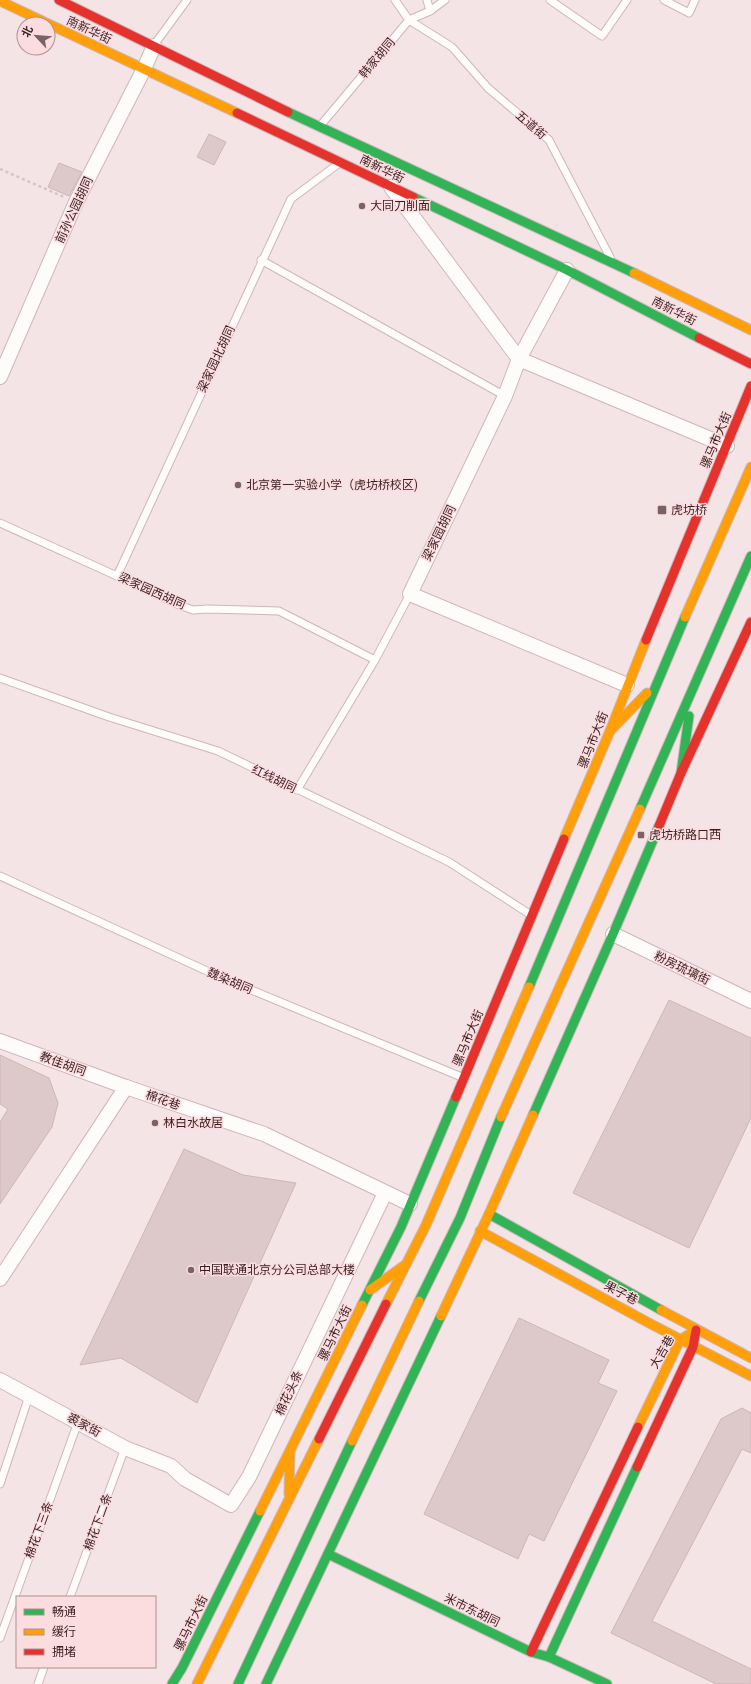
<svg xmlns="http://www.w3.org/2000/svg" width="751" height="1684" font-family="'Roboto Condensed','Noto Sans SC',sans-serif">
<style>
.building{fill:#dec9ca;stroke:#ccb6b8}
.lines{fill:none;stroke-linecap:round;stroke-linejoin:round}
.lane-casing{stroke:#cdb7ba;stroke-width:9}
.street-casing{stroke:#cdb7ba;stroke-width:16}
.fast-casing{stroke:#cdb7ba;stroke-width:11}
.slow-casing{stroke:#cdb7ba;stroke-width:11}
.jam-casing{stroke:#cdb7ba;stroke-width:11}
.path{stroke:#d0c7c8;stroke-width:2.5;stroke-dasharray:3 3;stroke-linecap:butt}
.lane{stroke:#fefbfb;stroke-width:7}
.street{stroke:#fefbfb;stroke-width:14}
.fast{stroke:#30b455;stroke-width:9}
.slow{stroke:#ff9f0a;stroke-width:9}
.jam{stroke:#e5322d;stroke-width:9}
.poi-dot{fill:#7a6365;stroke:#fcdddf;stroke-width:1.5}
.labels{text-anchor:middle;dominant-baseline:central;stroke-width:3;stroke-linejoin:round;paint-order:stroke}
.street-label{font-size:12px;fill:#381d20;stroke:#fcdddf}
.poi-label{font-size:12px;fill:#381d20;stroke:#fcdddf;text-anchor:start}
</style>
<rect width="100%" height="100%" fill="#f5e4e5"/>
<g class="building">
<polygon points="209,134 226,142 214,165 197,157"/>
<polygon points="59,163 82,172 69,196 48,187"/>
<polygon points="669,1000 751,1038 751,1118 689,1248 573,1193"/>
<polygon points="0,1055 49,1078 58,1103 52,1127 0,1204 0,1122 8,1109 0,1104"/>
<polygon points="184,1149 243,1175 296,1183 197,1403 121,1358 80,1365"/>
<polygon points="519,1318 609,1360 598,1383 617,1391 544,1541 529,1534 518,1559 424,1514"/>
<polygon points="742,1408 751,1413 751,1453 742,1449 652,1621 751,1669 751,1684 716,1684 611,1633 721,1419"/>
</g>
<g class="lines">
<g class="lane-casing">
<g id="lane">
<polyline points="395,0 409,20 452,47 488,88 549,140 610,257"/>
<polyline points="427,0 430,11"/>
<polyline points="550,0 602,36 627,0"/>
<polyline points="664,0 689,13 695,0"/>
<polyline points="154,45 187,0"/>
<polyline points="320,126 409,20 430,11 445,0"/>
<polyline points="261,260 505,396"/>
<polyline points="0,523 117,576 179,605 193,610 207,609 279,611 375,660"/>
<polyline points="117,576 291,199 338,164"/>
<polyline points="0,678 109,717 218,751 449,862 531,915"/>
<polyline points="297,790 375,660 410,594"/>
<polyline points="0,876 220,977 464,1078"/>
<polyline points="0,1484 29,1396"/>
<polyline points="70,1597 125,1448"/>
<polyline points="0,1638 78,1422"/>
<polyline points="38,1684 44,1667"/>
</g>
</g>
<g class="street-casing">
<g id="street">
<polyline points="391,187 519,359 727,446"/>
<polyline points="567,270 519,359 505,396 410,594 627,685"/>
<polyline points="0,377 76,202 144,69 154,46"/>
<polyline points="613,934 751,1001"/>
<polyline points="0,1041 126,1087"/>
<polyline points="0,1279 126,1087 264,1134 410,1204"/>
<polyline points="0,1380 125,1448 171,1466 185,1479 231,1505 249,1477 385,1193"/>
</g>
</g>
<g class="fast-casing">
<g id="fast">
<polyline points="288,112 634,273"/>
<polyline points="413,197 567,270 699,338"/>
<polyline points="681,773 689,716"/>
<polyline points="640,809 751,556"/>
<polyline points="529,987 685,617"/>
<polyline points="533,1115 613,934 659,826"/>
<polyline points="489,1214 661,1310"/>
<polyline points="419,1301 460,1218 501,1117"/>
<polyline points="362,1305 401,1227 456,1097"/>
<polyline points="328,1554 531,1652 549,1657 607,1684"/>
<polyline points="549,1657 637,1467"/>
<polyline points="172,1684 182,1668 260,1511"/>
<polyline points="238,1684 352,1441"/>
<polyline points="266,1684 441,1316"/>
</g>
</g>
<g class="slow-casing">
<g id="slow">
<polyline points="0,1 237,113"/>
<polyline points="634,273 751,330"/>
<polyline points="685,617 751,467"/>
<polyline points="610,731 647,693"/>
<polyline points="564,839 610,731 646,640"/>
<polyline points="501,1117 640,809"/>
<polyline points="480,1231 649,1323 751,1376"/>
<polyline points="370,1290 405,1265"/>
<polyline points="386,1304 426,1225 529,987"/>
<polyline points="661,1310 751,1358"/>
<polyline points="441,1316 489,1214 533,1115"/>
<polyline points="638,1427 680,1340 696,1330"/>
<polyline points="352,1441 419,1301"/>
<polyline points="289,1494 290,1451"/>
<polyline points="260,1511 362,1305"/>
<polyline points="197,1684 319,1439"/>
</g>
</g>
<g class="jam-casing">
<g id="jam">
<polyline points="59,0 288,112"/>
<polyline points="237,113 413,197"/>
<polyline points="699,338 751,364"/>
<polyline points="646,640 751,386"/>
<polyline points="659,826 681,773 751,622"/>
<polyline points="456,1097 564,839"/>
<polyline points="319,1439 386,1304"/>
<polyline points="637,1467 693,1347 696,1330"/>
<polyline points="531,1652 638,1427"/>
</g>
</g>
<polyline class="path" points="0,169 64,197"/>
<use href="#lane" class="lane"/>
<use href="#street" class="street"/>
<use href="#fast" class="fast"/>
<use href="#slow" class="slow"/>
<use href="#jam" class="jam"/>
</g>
<g class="poi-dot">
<circle cx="362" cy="206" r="4"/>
<circle cx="238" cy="485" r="4"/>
<rect x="657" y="505" width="10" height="10" rx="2"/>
<rect x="637" y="831" width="8" height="8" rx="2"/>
<circle cx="155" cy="1123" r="4"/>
<circle cx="191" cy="1270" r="4"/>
</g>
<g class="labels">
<g class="street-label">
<text transform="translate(89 30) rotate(25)">南新华街</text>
<text transform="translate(377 58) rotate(-50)">韩家胡同</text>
<text transform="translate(531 125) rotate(41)">五道街</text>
<text transform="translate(382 169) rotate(26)">南新华街</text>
<text transform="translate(74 210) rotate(-65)">前孙公园胡同</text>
<text transform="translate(674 311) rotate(27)">南新华街</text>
<text transform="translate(216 359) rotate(-65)">梁家园北胡同</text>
<text transform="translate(716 440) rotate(-67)">骡马市大街</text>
<text transform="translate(439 533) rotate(-64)">梁家园胡同</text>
<text transform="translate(152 591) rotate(24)">梁家园西胡同</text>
<text transform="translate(593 740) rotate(-68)">骡马市大街</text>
<text transform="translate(274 779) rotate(26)">红线胡同</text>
<text transform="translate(682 968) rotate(26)">粉房琉璃街</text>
<text transform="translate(230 981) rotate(23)">魏染胡同</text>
<text transform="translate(468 1038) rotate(-67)">骡马市大街</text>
<text transform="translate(63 1064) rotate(20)">教佳胡同</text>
<text transform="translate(163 1100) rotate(19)">棉花巷</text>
<text transform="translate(621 1293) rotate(28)">果子巷</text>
<text transform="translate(335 1333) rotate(-64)">骡马市大街</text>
<text transform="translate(662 1352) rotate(-60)">大吉巷</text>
<text transform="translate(289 1393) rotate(-65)">棉花头条</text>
<text transform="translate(84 1425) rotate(28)">裘家街</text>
<text transform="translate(98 1522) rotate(-70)">棉花下二条</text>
<text transform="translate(39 1530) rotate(-70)">棉花下三条</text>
<text transform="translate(472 1610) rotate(26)">米市东胡同</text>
<text transform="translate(191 1623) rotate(-64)">骡马市大街</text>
</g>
<g class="poi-label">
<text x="370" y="206">大同刀削面</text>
<text x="246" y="485">北京第一实验小学（虎坊桥校区)</text>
<text x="671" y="510">虎坊桥</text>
<text x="649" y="835">虎坊桥路口西</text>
<text x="163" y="1123">林白水故居</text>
<text x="199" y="1270">中国联通北京分公司总部大楼</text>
</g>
</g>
<rect x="16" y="1596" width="140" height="72" fill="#fcdddf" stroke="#ae9093"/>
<rect x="24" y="1609" width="20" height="6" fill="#30b455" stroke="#ae9093"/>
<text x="52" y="1616" font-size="12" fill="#381d20">畅通</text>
<rect x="24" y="1629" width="20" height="6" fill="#ff9f0a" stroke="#ae9093"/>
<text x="52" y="1636" font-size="12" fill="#381d20">缓行</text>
<rect x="24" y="1649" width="20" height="6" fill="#e5322d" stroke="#ae9093"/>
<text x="52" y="1656" font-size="12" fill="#381d20">拥堵</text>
<g transform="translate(36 36) rotate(296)"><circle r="19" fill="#fcdddf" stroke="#ae9093"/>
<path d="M0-3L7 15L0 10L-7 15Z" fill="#7a6365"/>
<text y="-6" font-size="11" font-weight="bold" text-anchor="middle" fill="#381d20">北</text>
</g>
</svg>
